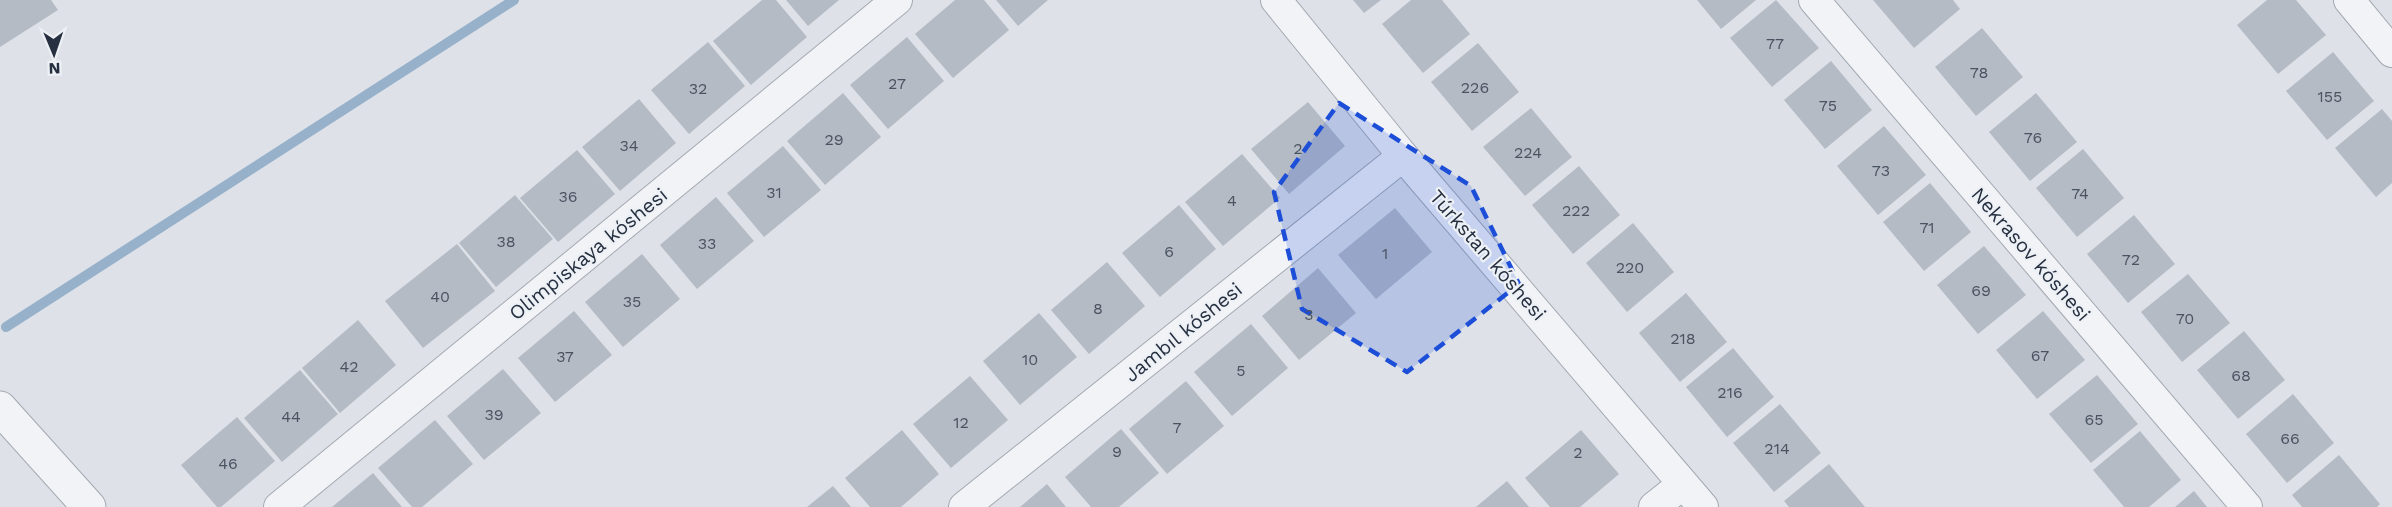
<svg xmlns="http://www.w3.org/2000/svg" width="2392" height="507" font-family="'Work Sans',sans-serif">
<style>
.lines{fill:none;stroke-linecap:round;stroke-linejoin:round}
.stream{stroke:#97b1cb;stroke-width:10}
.building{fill:#b5bbc5}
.minor-casing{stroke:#a3a9b2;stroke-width:32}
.tertiary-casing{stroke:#a3a9b2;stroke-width:35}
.minor{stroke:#f1f3f6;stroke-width:30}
.tertiary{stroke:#f1f3f6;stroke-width:33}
.marked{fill:#1d4ed8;fill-opacity:0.2;stroke:#1d4ed8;stroke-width:4.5;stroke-dasharray:12 8;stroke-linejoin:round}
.labels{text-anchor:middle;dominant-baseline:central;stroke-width:4.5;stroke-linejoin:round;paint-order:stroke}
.number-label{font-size:16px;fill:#4a5361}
.street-label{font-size:20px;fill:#263040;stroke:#edf1f6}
</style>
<rect width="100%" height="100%" fill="#dee2e8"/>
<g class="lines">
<polyline class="stream" points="6,327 514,0"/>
</g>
<g class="building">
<polygon points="0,0 51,0 58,10 0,47"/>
<polygon points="762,0 776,0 807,37 751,85 713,41"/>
<polygon points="786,0 839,0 808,26"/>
<polygon points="955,0 984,0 1009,30 953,78 915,34"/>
<polygon points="996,0 1048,0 1018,26"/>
<polygon points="1353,0 1381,0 1364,13"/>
<polygon points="1411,0 1442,0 1470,34 1423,73 1382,24"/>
<polygon points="1697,0 1756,0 1721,29"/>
<polygon points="1776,0 1819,48 1772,87 1730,38"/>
<polygon points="1873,0 1953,0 1960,9 1914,48"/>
<polygon points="2267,0 2296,0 2326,35 2278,74 2237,25"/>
<polygon points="1982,28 2023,77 1976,116 1935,67"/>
<polygon points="907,37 944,81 888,129 850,85"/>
<polygon points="708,42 745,86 689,134 651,90"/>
<polygon points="1478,43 1519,92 1472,131 1431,82"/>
<polygon points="2333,52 2374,101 2327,140 2286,91"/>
<polygon points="1831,61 1872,110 1825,149 1784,100"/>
<polygon points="843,93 881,137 825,185 787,141"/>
<polygon points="2036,93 2077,142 2030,181 1989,132"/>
<polygon points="639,99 676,143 620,191 582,147"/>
<polygon points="1308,102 1345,146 1289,194 1251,149"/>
<polygon points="1531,108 1572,157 1525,196 1483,147"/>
<polygon points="2382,109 2392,121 2392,183 2376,197 2335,148"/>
<polygon points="1884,126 1926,175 1878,215 1837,166"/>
<polygon points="783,146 821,190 764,237 727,193"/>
<polygon points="2083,149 2124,198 2077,237 2036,188"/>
<polygon points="577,150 615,194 558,242 520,198"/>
<polygon points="1242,154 1280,198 1223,246 1185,202"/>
<polygon points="1579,166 1620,215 1573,254 1532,205"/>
<polygon points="1930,183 1971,232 1924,271 1883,222"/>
<polygon points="515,195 553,239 496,287 459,243"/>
<polygon points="716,197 754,241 697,289 660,245"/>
<polygon points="1179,205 1216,249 1160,297 1122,253"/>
<polygon points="1395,208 1432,252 1376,299 1338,255"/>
<polygon points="2134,215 2175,264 2128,303 2087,254"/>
<polygon points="1633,223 1674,272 1627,312 1586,263"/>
<polygon points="457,244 495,291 423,348 385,301"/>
<polygon points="1984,246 2026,295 1978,334 1937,285"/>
<polygon points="642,254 680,299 623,347 585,302"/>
<polygon points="1107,262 1145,306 1089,354 1051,310"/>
<polygon points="1318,268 1356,313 1299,360 1262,316"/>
<polygon points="2188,274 2230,323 2182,362 2141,312"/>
<polygon points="1686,293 1727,342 1680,382 1639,333"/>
<polygon points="574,311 612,355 555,402 518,358"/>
<polygon points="2043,311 2085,360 2037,399 1996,350"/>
<polygon points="1039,313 1077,357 1020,405 983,361"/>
<polygon points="358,320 396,365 340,413 302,368"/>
<polygon points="1251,324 1288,368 1232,416 1194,372"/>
<polygon points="2244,331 2285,380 2238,419 2197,370"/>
<polygon points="1733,348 1774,397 1727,437 1686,387"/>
<polygon points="503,369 541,413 484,460 447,416"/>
<polygon points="300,370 338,414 282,462 244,418"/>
<polygon points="2097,375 2138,424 2091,463 2049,414"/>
<polygon points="970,376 1008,420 951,468 913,424"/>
<polygon points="1186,381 1224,426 1167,474 1129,429"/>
<polygon points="2293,394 2334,443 2287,483 2246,434"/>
<polygon points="1780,404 1821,453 1774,492 1733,443"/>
<polygon points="237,417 275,461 221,507 217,507 181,465"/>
<polygon points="435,420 473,464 422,507 412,507 378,468"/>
<polygon points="1121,429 1159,473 1119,507 1091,507 1065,477"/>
<polygon points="902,430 939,474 901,507 870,507 845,478"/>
<polygon points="1581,430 1619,474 1580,507 1550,507 1525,478"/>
<polygon points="2140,431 2181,480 2149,507 2124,507 2093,470"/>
<polygon points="2339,455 2380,504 2377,507 2302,507 2292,495"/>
<polygon points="1829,464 1865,507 1789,507 1784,501"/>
<polygon points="373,473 402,507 332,507"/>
<polygon points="1507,481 1529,507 1476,507"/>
<polygon points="1047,484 1066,507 1020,507"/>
<polygon points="833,486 851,507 807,507"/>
<polygon points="2194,491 2207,507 2175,507"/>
</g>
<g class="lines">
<g class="minor-casing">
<g id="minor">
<polyline points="1276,0 1403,156 1703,507"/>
<polyline points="1814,0 2247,507"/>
<polyline points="2349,0 2392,52"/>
<polyline points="279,507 897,0"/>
<polyline points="964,507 1403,156"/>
<polyline points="1654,507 1683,484"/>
</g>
</g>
<g class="tertiary-casing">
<polyline id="tertiary" points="0,408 89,507"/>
</g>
<use href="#minor" class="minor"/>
<use href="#tertiary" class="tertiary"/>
</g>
<path class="marked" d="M1339 103 1471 186 1519 284 1407 372 1302 309 1274 192Z"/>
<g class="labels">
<g class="number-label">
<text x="1775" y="43">77</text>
<text x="1979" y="72">78</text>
<text x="897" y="83">27</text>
<text x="1475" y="87">226</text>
<text x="698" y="88">32</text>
<text x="2330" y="96">155</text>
<text x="1828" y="105">75</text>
<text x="2033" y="137">76</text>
<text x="834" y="139">29</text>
<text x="629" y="145">34</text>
<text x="1298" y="148">2</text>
<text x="1528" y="152">224</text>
<text x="1881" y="170">73</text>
<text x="774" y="192">31</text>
<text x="2080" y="193">74</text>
<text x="568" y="196">36</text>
<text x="1232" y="200">4</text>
<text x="1576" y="210">222</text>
<text x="1927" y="227">71</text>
<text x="506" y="241">38</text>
<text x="707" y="243">33</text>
<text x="1169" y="251">6</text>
<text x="1385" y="253">1</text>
<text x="2131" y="259">72</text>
<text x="1630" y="267">220</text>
<text x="1981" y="290">69</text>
<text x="440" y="296">40</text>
<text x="632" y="301">35</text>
<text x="1098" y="308">8</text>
<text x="1309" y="314">3</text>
<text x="2185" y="318">70</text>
<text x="1683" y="338">218</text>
<text x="2040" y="355">67</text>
<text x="565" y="356">37</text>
<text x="1030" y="359">10</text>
<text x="349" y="366">42</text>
<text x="1241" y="370">5</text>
<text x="2241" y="375">68</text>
<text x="1730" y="392">216</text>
<text x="494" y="414">39</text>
<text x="291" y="416">44</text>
<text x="2094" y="419">65</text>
<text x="961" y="422">12</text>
<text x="1177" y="427">7</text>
<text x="2290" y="438">66</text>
<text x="1777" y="448">214</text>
<text x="1117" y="451">9</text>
<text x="1578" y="452">2</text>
<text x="228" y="463">46</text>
</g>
<g class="street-label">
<text transform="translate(588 254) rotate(-39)">Olimpiskaya kóshesi</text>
<text transform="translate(2031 254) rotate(49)">Nekrasov kóshesi</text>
<text transform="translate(1488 255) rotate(49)">Túrkstan kóshesi</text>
<text transform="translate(1183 332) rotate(-39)">Jambıl kóshesi</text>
</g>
</g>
<g transform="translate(54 54) rotate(178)" stroke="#edf1f6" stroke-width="4.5" paint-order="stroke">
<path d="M0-4.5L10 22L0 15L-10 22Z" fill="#263040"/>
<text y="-9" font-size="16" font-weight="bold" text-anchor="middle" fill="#263040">N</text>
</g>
</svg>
